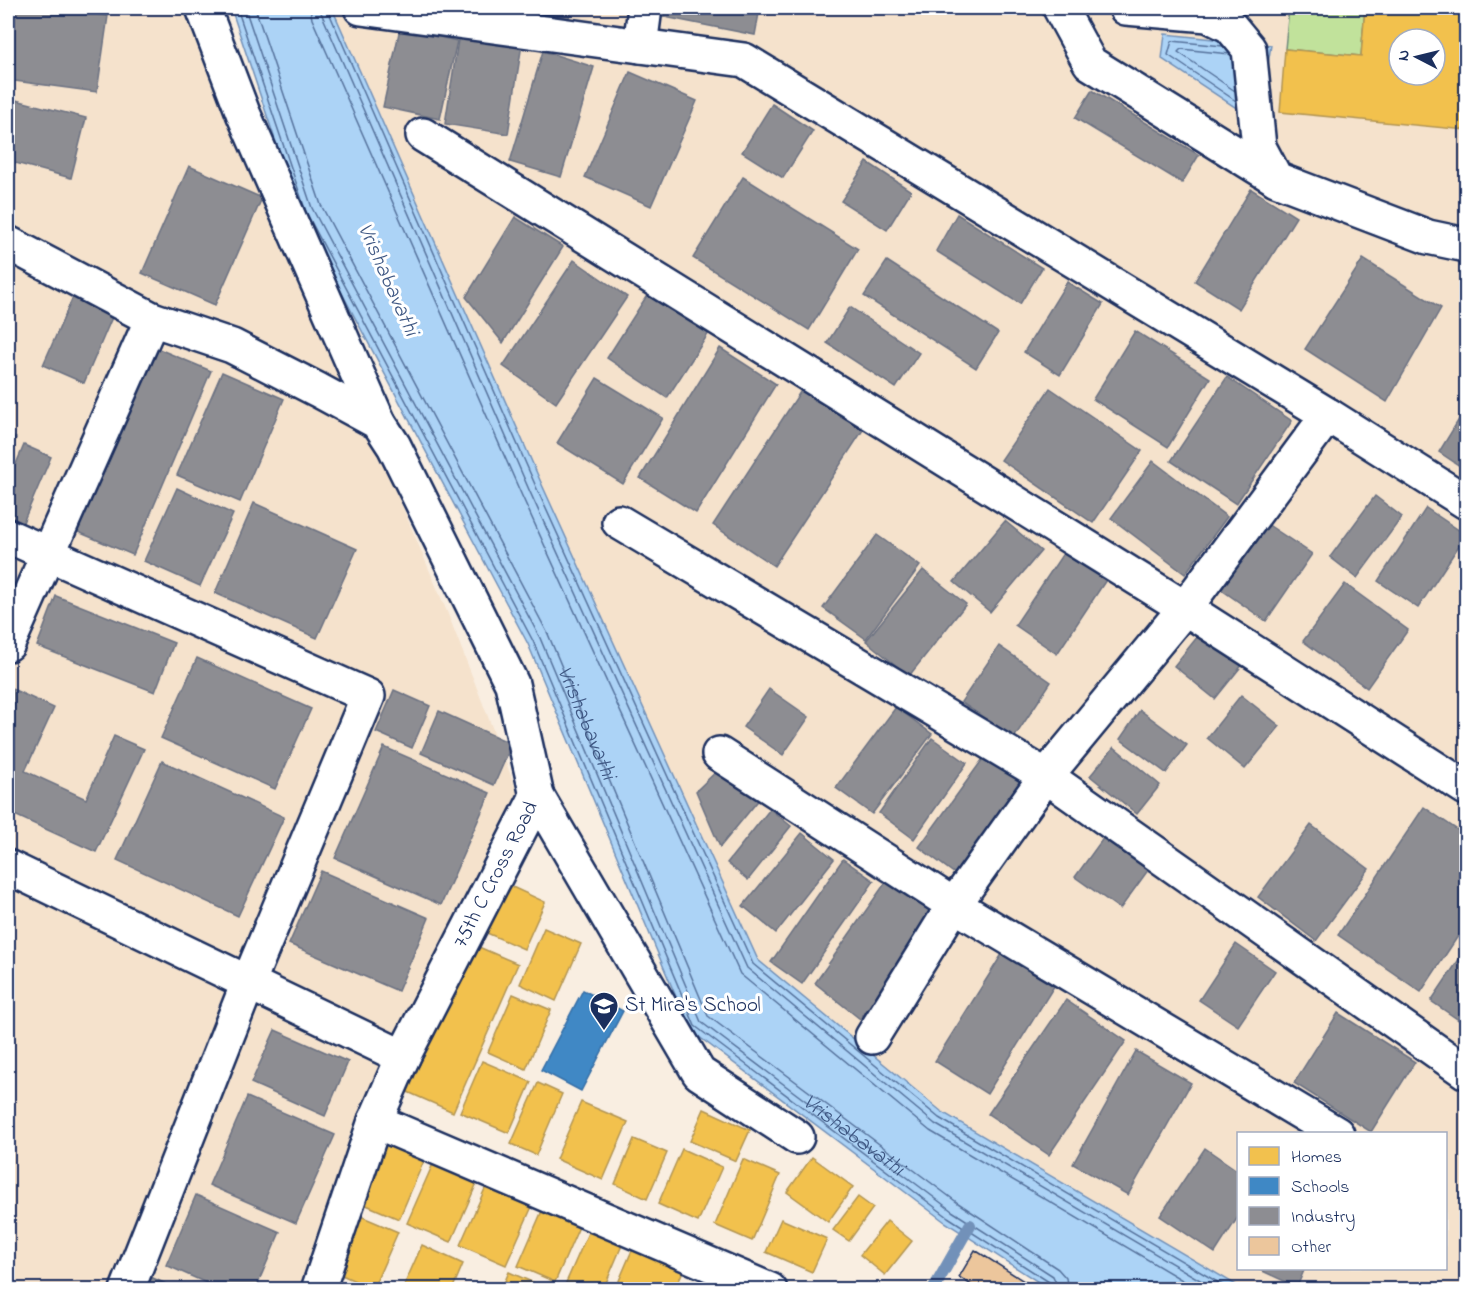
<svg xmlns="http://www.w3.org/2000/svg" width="1474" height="1297" font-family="'Indie Flower',sans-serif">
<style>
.built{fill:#f5e2cc;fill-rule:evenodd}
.green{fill:#c1e29b;stroke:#6e887c;stroke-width:1.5}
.water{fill:#acd3f6;stroke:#7291b9;stroke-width:1.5}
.homes{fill:#f2c14e;stroke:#b29553;stroke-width:1.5;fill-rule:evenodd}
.schools{fill:#3f88c5;stroke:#346da6;stroke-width:1.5}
.industry{fill:#8d8d92;stroke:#6b7182;stroke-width:1.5}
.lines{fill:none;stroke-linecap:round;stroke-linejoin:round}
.shore{stroke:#55719b;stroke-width:1.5}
.stream{stroke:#7291b9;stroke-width:12}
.building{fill:#ecc69c;stroke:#1b2f5e;stroke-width:1.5}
.minor-casing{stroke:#1b2f5e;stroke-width:38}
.minor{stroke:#fff;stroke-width:33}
.labels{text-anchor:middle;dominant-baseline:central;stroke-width:6;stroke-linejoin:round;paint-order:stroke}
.street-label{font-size:21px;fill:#1b2f5e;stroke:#fff}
.poi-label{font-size:21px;fill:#1b2f5e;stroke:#fff;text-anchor:start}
.water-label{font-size:22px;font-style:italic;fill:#3f5884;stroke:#fff}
</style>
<rect width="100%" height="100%" fill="#f9eee1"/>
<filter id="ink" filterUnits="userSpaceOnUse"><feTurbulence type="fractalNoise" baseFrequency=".0167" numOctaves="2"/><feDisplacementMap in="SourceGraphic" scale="12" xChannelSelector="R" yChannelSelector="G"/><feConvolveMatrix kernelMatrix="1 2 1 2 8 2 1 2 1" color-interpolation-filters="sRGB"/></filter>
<g filter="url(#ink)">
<g class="built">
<polygon points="8,8 190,8 448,614 522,804 302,1289 8,1289"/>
<path d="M332 8H1466V1289H1243L942 1112 757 960 543 487ZM1399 39H1435V75H1399ZM1238 1134H1446V1268H1238Z"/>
</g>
<polygon class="green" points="1289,8 1365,8 1361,56 1285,49"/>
<g class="water">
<polygon points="231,8 332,8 543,487 758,960 942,1112 1243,1289 1049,1289 945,1222 690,1030 528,644 300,214"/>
<polygon points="1165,34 1271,45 1259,123 1162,59"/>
</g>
<g class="homes">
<path d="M1365 8H1466V130L1280 112 1285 49 1361 56ZM1399 39H1435V75H1399Z"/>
<polygon points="508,885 545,902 524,949 487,933"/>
<polygon points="544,928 581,944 556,1001 520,984"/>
<polygon points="465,941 518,964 453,1112 401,1089"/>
<polygon points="513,994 551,1010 526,1069 488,1052"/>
<polygon points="482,1061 531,1082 509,1133 460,1112"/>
<polygon points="538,1083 562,1094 536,1155 511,1144"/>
<polygon points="581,1102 628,1122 603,1180 556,1159"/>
<polygon points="704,1109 750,1130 736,1161 690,1141"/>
<polygon points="387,1130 429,1149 399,1219 357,1201"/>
<polygon points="634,1139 667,1153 647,1199 615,1184"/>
<polygon points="682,1149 722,1167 698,1222 658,1204"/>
<polygon points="436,1157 480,1176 451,1242 407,1223"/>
<polygon points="812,1157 853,1187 828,1222 787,1192"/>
<polygon points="743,1159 780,1175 752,1241 715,1225"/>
<polygon points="492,1173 538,1193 506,1265 460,1245"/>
<polygon points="858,1197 873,1208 849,1241 833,1230"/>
<polygon points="545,1204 582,1220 555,1282 518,1266"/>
<polygon points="358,1215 398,1232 373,1289 333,1271"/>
<polygon points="595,1217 628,1231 603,1290 575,1290 565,1285"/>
<polygon points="781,1219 827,1239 812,1272 766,1252"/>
<polygon points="887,1221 912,1241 885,1275 860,1255"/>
<polygon points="639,1234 689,1256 675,1290 615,1290"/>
<polygon points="422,1245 463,1264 452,1290 402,1290"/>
<polygon points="509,1272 550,1290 501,1290"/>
</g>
<polygon class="schools" points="583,990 623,1011 581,1091 541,1070"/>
<g class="industry">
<polygon points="8,8 46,8 108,16 97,92 8,80"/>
<polygon points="509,8 571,8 569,18"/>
<polygon points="661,8 760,8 755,35 659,16"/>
<polygon points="400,28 457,41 440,119 383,107"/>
<polygon points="459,34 522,44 508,134 445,124"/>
<polygon points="543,51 594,67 561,177 510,162"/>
<polygon points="630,72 697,101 651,206 585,177"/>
<polygon points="1092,90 1199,155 1182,183 1075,118"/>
<polygon points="8,98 86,118 71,178 8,161"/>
<polygon points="772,104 813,131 783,178 742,152"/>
<polygon points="867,162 911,191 887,230 841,201"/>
<polygon points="189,166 262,198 215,305 142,273"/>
<polygon points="743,177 858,249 809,330 693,258"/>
<polygon points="1251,189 1296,217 1239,309 1195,281"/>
<polygon points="957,214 1042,268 1020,304 936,251"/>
<polygon points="515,217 563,247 503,343 466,297"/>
<polygon points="1363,259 1441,308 1387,402 1305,349"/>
<polygon points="574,260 627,297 556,403 503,366"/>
<polygon points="887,261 998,333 976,368 864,296"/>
<polygon points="1067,282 1103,304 1060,375 1024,352"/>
<polygon points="653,286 714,325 667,398 607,358"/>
<polygon points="76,290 116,308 84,383 43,365"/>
<polygon points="850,307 919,353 896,388 827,343"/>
<polygon points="1135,331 1210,378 1168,447 1093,399"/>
<polygon points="154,347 211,371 133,555 76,531"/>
<polygon points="720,348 776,384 696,513 640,478"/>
<polygon points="222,372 284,399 240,502 177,475"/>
<polygon points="1227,377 1292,421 1236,504 1171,461"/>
<polygon points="597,378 663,418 623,484 557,443"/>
<polygon points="1050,388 1142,451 1093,523 1001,460"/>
<polygon points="802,389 863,430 774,566 713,525"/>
<polygon points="1466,408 1466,470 1439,452"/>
<polygon points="8,434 16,438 8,456"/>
<polygon points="24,445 51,457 21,527 8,521 8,483"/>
<polygon points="1153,461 1227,517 1185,574 1111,518"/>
<polygon points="177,488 233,514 200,586 144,561"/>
<polygon points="1375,496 1402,517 1357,578 1330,557"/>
<polygon points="254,503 357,549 317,638 215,593"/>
<polygon points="1426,508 1466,535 1418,608 1378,581"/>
<polygon points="1005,521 1041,551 990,612 954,582"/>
<polygon points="1264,522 1312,554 1266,621 1219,588"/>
<polygon points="877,535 920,566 866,639 823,608"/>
<polygon points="1066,549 1108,577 1057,654 1015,625"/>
<polygon points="923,570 966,604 909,676 866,641"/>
<polygon points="1345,584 1408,630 1367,688 1303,641"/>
<polygon points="56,596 174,643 155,692 37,646"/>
<polygon points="1202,631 1243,664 1215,699 1174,666"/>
<polygon points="999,646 1051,682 1014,738 961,702"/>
<polygon points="197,658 311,709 275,789 161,738"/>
<polygon points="8,687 54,708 25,771 86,799 114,736 144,749 96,852 8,812"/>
<polygon points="769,689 809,717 783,755 743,727"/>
<polygon points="394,690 430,706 412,748 376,732"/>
<polygon points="1241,695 1280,726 1245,769 1207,738"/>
<polygon points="896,707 932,734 872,814 836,788"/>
<polygon points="1140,710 1187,745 1166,773 1120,739"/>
<polygon points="439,711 512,744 494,785 421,753"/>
<polygon points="932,738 967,763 914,839 879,813"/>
<polygon points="384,747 490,793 441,905 335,858"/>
<polygon points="1114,747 1160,785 1137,814 1090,776"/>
<polygon points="985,756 1029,789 963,880 919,847"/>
<polygon points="162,761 284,817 238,916 117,860"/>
<polygon points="723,765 761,797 720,847 696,791"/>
<polygon points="1424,807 1466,836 1466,924 1421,992 1338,935"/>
<polygon points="770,809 791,826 748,880 727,863"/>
<polygon points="1311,825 1369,869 1316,941 1258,897"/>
<polygon points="802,833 834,859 776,933 743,906"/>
<polygon points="1104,837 1149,869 1120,909 1075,877"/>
<polygon points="843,859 874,881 802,984 771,962"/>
<polygon points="321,871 429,918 398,991 289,944"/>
<polygon points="888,879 937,914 860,1019 815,983"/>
<polygon points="1236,944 1275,971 1238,1026 1199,1000"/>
<polygon points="1466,949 1466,1025 1431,1001"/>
<polygon points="1004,951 1056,983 987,1094 935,1061"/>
<polygon points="1066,1000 1126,1041 1049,1155 988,1114"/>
<polygon points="1338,1013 1415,1062 1371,1132 1294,1083"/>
<polygon points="275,1030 348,1062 325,1116 251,1083"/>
<polygon points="1136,1051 1191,1083 1128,1195 1073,1164"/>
<polygon points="247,1097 335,1135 296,1223 209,1185"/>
<polygon points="1205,1148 1238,1171 1238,1217 1215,1253 1160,1216"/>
<polygon points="196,1195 280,1232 255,1290 222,1290 166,1265"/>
<polygon points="1256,1268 1305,1268 1297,1287"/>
<polygon points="142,1273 179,1290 135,1290"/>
</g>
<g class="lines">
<g class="shore">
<polyline points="237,8 305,209"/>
<path id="s1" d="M245 8 312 208 540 638 701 1022 952 1211 1053 1276 1059 1290"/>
<path id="s2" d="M255 8 321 205 548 634 708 1016 958 1203 1058 1269 1066 1278 1068 1290"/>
<polyline points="310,8 312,19 522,496 740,974 930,1131 1199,1290"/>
<polyline points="319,8 530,492 747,968 935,1124 1217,1290"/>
<polyline points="327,8 537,489 753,964 939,1118 1231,1290"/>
<polyline points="1223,46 1172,41 1168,55 1236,101"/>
<polyline points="1230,54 1181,49 1178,52 1235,91"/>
<polyline points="307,214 533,641 695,1026 948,1217 1049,1282 1051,1290"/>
</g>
<polyline class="stream" points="933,1290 970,1225"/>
</g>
<polygon class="building" points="975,1250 1038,1290 979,1290 959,1277"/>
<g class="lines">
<g class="minor-casing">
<g id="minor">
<polyline points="203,8 243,113 379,423"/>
<polyline points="361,8 744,60 1328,415"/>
<polyline points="1060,8 1090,63 1275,178"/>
<polyline points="1126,8 1208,15 1230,26 1249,49 1259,147 1276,179 1428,237 1466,245"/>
<polyline points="640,46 645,8"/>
<polyline points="423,135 1185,608 1466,788"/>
<polyline points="8,243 152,319"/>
<polyline points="619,522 1046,776 1466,1072"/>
<polyline points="8,536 368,696 248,983 127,1290"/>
<polyline points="8,644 152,319 232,346 318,390 379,423 394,446 512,684 537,796"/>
<polyline points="719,754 954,905 1337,1134"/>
<polyline points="8,867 403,1057"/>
<polyline points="872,1037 954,905 1046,776 1185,608 1328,415 1466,502"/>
<polyline points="375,1121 770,1290"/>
<path id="s3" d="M318 1290 375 1121 403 1057 537 796 699 1073 797 1137"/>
</g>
</g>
<use href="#minor" class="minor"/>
</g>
</g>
<defs>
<g id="school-pin" transform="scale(1.5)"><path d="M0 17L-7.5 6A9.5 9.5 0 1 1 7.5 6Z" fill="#1b2f5e" stroke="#fff"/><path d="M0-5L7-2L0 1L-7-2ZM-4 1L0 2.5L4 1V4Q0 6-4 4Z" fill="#fff"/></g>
</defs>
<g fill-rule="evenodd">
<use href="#school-pin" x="604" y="1006"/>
</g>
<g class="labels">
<g class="street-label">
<text stroke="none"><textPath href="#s3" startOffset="453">75th C Cross Road</textPath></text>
</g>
<g class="poi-label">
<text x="625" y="1006">St Mira's School</text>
</g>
<g class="water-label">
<text transform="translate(387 280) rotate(66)">Vrishabavathi</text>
<text stroke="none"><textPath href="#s2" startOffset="790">Vrishabavathi</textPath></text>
<text stroke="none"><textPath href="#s1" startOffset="1304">Vrishabavathi</textPath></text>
</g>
</g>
<rect width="1474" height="1297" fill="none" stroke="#fff" stroke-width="30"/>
<rect x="15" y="15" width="1444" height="1267" fill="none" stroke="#1b2f5e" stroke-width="2" filter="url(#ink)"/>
<rect x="1237" y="1132" width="210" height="138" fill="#ffffff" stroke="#a4acbf" stroke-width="1.5"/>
<rect x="1249" y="1147" width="30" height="18" fill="#f2c14e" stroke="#a4acbf" stroke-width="1.5"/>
<text x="1291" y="1162" font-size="18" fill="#1b2f5e">Homes</text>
<rect x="1249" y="1177" width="30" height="18" fill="#3f88c5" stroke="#a4acbf" stroke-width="1.5"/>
<text x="1291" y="1192" font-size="18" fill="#1b2f5e">Schools</text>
<rect x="1249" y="1207" width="30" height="18" fill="#8d8d92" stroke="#a4acbf" stroke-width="1.5"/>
<text x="1291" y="1222" font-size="18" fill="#1b2f5e">Industry</text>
<rect x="1249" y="1237" width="30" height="18" fill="#ecc69c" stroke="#a4acbf" stroke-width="1.5"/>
<text x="1291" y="1252" font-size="18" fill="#1b2f5e">Other</text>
<g transform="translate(1417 57) rotate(277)"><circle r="28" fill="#ffffff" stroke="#a4acbf" stroke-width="1.5"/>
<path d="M0-4.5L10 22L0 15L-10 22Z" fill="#1b2f5e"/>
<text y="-9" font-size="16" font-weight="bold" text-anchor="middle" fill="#1b2f5e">N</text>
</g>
</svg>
